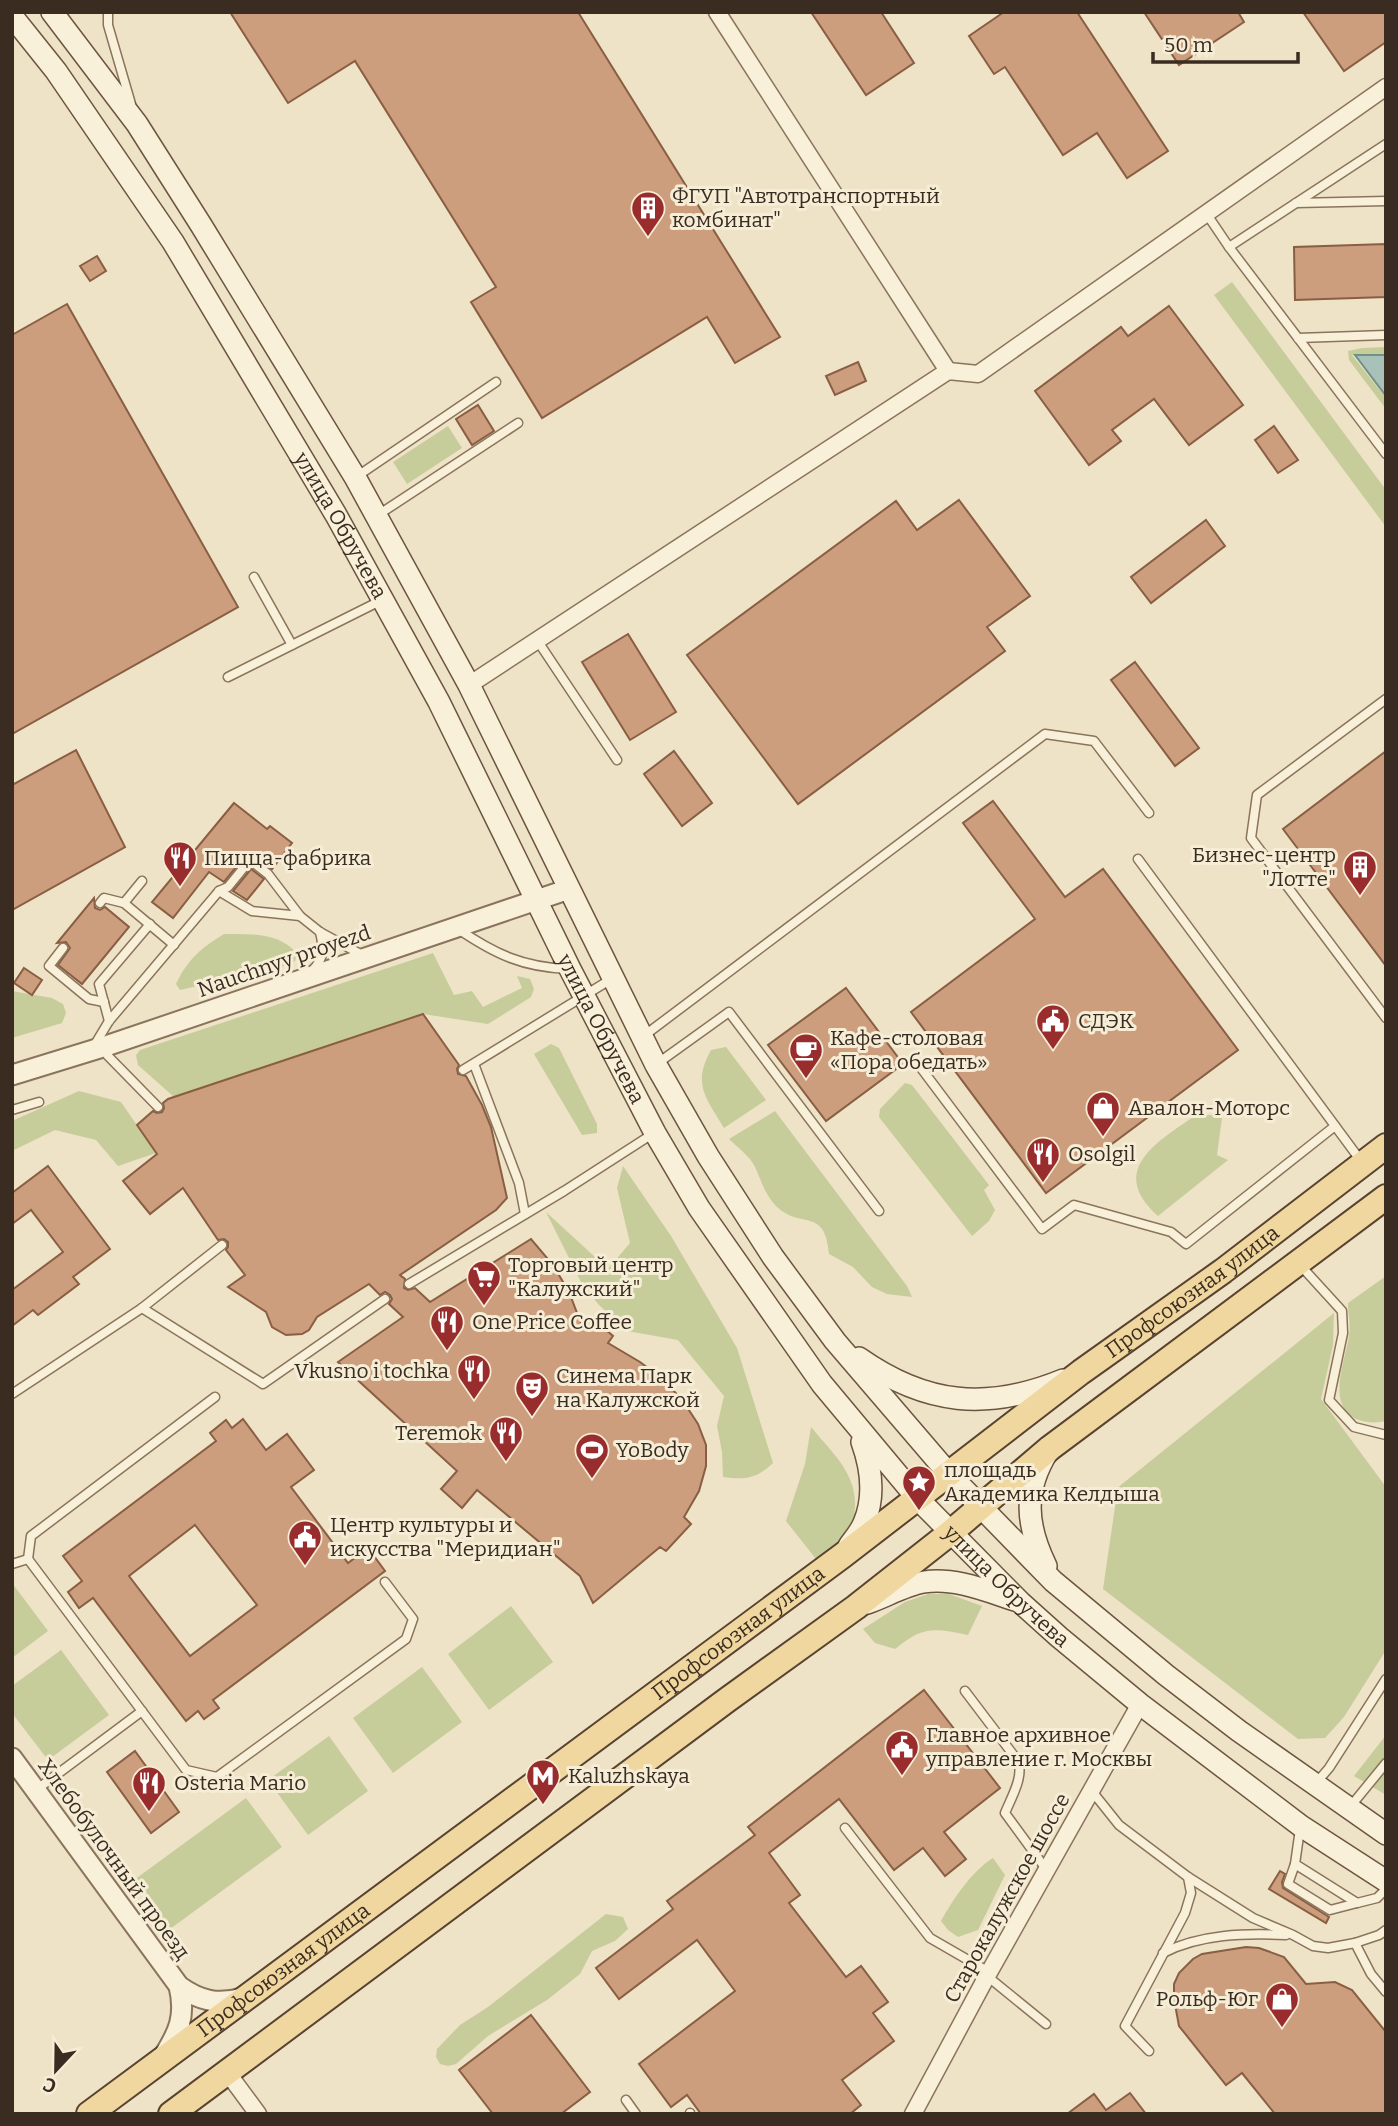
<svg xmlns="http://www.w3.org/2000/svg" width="1398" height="2126" font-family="Bitter,serif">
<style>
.green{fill:#c7cd9a}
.water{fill:#a8c2ba;stroke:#6e9188;stroke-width:2}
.building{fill:#cc9e7d;stroke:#895e42;stroke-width:2;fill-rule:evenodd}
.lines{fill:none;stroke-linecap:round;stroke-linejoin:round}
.service-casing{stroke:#8a745c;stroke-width:11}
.minor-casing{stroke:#8a745c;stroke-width:19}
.tertiary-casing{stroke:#8a745c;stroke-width:23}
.secondary-casing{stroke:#6c553f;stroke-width:24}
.primary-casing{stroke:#584330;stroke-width:28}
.service{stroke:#f9f0da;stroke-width:8}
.minor{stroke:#f9f0da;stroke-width:16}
.tertiary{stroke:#f9f0da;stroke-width:19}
.secondary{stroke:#f9f0da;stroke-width:21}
.primary{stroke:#f0d79f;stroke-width:24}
.labels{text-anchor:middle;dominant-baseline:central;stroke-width:6;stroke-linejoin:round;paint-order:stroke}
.poi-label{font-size:21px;fill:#3a2c20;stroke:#f6edd6;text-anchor:start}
.street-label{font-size:21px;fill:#3a2c20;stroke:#f6edd6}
</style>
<rect width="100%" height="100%" fill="#eee2c7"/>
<g class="green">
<polygon points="1232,282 1386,490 1386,527 1214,295"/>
<polygon points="1386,347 1386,354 1352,355 1386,398 1386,409 1349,360 1348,351 1362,348"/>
<polygon points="448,426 462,448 407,484 393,462"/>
<path d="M224 934C249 934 280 932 297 954L295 961 289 965 180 990 176 984C187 960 202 947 224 934Z"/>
<polygon points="433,953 454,995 472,991 483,1007 522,988 517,976 530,979 534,989 531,997 488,1024 423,1014 174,1097 138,1065 136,1055 140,1050"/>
<polygon points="12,991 52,998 63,1004 66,1013 62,1023 12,1038"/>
<polygon points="551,1044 559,1048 597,1124 597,1133 582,1135 534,1054"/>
<path d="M726 1047 766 1100 724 1128C706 1098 692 1084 711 1050Z"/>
<polygon points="905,1083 912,1085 989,1185 984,1190 995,1210 989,1221 972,1236 879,1117 880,1109"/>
<polygon points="79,1091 121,1102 156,1153 118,1166 96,1140 55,1130 12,1151 12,1121"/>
<path d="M775 1111 907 1286 912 1297 887 1294 872 1287 853 1267 829 1254C825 1205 800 1231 775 1205 765 1194 761 1180 755 1167 750 1156 737 1147 729 1139Z"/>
<path d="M1196 1115H1211L1222 1118 1217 1155 1228 1160 1158 1216C1107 1170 1157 1142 1196 1115Z"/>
<path d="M623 1166 671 1236 737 1348 773 1463C756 1479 745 1480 723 1477L722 1452 717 1426 724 1396 678 1340 627 1331 598 1304 581 1282 546 1212 608 1269 630 1243 617 1188Z"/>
<path d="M1386 1276V1421C1377 1423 1368 1423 1359 1420 1325 1407 1345 1362 1349 1336 1351 1326 1348 1314 1348 1303Z"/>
<polygon points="1334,1313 1333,1345 1321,1399 1386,1487 1386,1650 1344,1717 1325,1738 1298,1739 1103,1589 1115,1507 1111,1493"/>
<path d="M811 1427C834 1455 861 1477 854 1516 852 1525 849 1534 842 1540 834 1547 824 1553 816 1559L786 1521 805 1464Z"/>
<polygon points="12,1583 48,1631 12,1658"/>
<path d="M928 1594H949L982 1606 968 1635C933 1628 923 1626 895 1649L875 1643 863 1629 905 1602Z"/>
<polygon points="511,1606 553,1662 489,1710 448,1654"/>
<polygon points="61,1650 109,1715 48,1760 12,1713 12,1686"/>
<polygon points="422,1667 462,1722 393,1773 353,1718"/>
<polygon points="1386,1735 1386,1795 1354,1776"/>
<polygon points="329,1736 368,1791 308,1835 268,1780"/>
<polygon points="246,1798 282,1847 170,1929 134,1880"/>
<path d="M993 1858 1005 1875 978 1930 958 1937 948 1930 941 1921C953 1899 972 1871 993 1858Z"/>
<polygon points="606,1914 623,1917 628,1929 615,1941 592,1951 580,1974 547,2000 488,2036 456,2064 448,2066 440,2064 436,2057 437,2049 460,2025 488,2007"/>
</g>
<polygon class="water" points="1355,355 1386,355 1386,396"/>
<g class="building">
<polygon points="230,12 578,12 780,337 735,363 707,317 542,418 471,302 496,287 355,61 288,103"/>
<polygon points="811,12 881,12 914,63 866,95"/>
<polygon points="1004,12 1077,12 1168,151 1127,178 1097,133 1063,155 1005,67 994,74 969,36"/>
<polygon points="1144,12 1238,12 1244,22 1179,65"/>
<polygon points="1303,12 1386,12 1386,42 1344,71"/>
<polygon points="1386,244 1386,297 1295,300 1294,247"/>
<polygon points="97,256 106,271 90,281 80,266"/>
<polygon points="67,304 238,607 12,734 12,335"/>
<polygon points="1169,306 1243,405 1189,445 1154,399 1112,430 1121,441 1089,465 1035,391 1121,327 1128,336"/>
<polygon points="858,362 866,381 835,395 826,376"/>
<polygon points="478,405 494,431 472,445 456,419"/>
<polygon points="1274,426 1298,460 1278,473 1255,440"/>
<polygon points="959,500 1030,596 987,627 1005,651 798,804 687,655 896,501 917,530"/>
<polygon points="1206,520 1225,546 1151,603 1131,577"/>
<polygon points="628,634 676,712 630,740 582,662"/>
<polygon points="1135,662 1199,748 1175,766 1111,680"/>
<polygon points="76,750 125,847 12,910 12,785"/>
<polygon points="674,751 712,803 682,826 644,774"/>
<polygon points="1386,751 1386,966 1283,829"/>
<polygon points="993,801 1065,897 1103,869 1238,1050 1046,1193 911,1012 1035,919 963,823"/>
<polygon points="234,803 267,829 270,826 292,843 272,869 250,853 245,856 224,882 209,872 173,918 152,902"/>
<polygon points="251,869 264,879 247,900 233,891"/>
<polygon points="94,898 95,908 100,910 105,907 129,927 82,984 58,965 70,948 66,942 57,943"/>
<polygon points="24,968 42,980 32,995 14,983"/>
<polygon points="846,988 903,1064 826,1121 768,1045"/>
<polygon points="423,1014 459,1065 457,1069 458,1074 466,1076 482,1105 491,1127 507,1198 496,1210 400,1275 405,1279 404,1288 408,1290 415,1288 430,1302 531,1239 553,1265 569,1292 582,1326 591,1317 613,1336 608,1343 640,1362 663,1379 683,1401 698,1424 706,1445 706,1466 699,1491 684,1517 691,1524 666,1551 660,1547 593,1603 580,1576 477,1490 462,1508 441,1489 457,1471 338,1362 403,1317 389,1304 392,1299 390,1295 385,1292 380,1295 369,1284 317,1317 309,1330 302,1334 286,1335 272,1327 266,1312 228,1287 245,1275 226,1250 228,1247 228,1242 224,1239 218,1240 183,1188 150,1214 123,1181 157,1154 137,1125 153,1111 157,1113 162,1112 164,1108 163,1103 168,1099"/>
<polygon points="48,1166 110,1249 73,1277 79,1284 38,1315 33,1310 12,1326 12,1290 63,1252 31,1210 12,1224 12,1193"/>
<path d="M243 1419 266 1450 287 1434 314 1470 291 1487 348 1563 368 1548 385 1571 213 1700 219 1708 204 1719 198 1711 186 1721 93 1598 79 1608 68 1592 82 1581 63 1556 216 1441 210 1433 226 1420 232 1428ZM195 1525 257 1605 190 1656 129 1576Z"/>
<polygon points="924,1690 1000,1788 944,1832 966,1859 945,1876 923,1848 894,1870 839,1799 769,1853 800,1895 789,1903 846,1977 861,1966 888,2002 873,2013 894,2041 842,2080 861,2105 850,2114 701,2114 687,2095 671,2107 639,2064 735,1991 697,1940 619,1999 596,1968 673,1909 667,1901 755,1835 748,1827"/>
<polygon points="135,1751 179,1812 151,1833 107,1772"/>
<polygon points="1280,1871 1285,1874 1282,1882 1283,1888 1329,1917 1326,1923 1269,1889"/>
<polygon points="1246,1947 1259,1948 1284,1957 1306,1984 1335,1982 1352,1990 1386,2032 1386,2114 1275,2114 1242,2073 1226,2085 1179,2026 1174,1999 1174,1984 1179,1973 1193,1959 1202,1954"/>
<polygon points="531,2015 590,2092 561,2114 493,2114 459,2070"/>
<polygon points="1130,2093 1146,2114 1067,2114 1094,2094 1106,2110"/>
</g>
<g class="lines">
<g class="service-casing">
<g id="service">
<polyline points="108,12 108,25 131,104"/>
<polyline points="1386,144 1229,247 1386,454"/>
<polyline points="1296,203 1386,201"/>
<polyline points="1206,213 1229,247"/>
<polyline points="1298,338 1386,335"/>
<polyline points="356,477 496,382"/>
<polyline points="378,515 518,423"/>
<polyline points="254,577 292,645"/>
<polyline points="537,640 617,760"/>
<polyline points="228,677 382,600"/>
<polyline points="1386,699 1257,795 1251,838 1386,1018"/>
<polyline points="1138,859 1361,1161"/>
<polyline points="142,881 124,903 174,945"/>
<polyline points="219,891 228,887 250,860 268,874 300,916"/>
<polyline points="100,903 104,898 124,903"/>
<path d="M458 929C495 954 522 967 568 969"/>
<polyline points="63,948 49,966 89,999 104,1002"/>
<path d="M312 971C325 957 324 949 320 932"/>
<polyline points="109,1021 99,984 150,924"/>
<polyline points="645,1035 1045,734 1094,741 1149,813"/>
<polyline points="94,1046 109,1021 219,891 252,911 300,916 320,932 364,956"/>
<polyline points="103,1047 108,1056 158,1107"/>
<polyline points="915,1060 1042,1229 1074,1205 1171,1232 1186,1244 1335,1126"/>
<polyline points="658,1063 729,1012 879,1211"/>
<polyline points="474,1064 519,1183 525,1214"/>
<polyline points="463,1070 613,978"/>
<polyline points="12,1110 39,1102"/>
<polyline points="1301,1266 1342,1311 1343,1333 1329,1400 1354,1427 1386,1435"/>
<polyline points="409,1284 564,1191 654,1133"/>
<polyline points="142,1308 263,1384 385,1299"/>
<polyline points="12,1394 142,1308 222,1245"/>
<polyline points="28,1559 31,1536 215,1397"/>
<polyline points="12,1564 28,1559 186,1770 217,1777 406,1639 413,1619 385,1582"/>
<path d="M965 1691 1018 1761C1024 1777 1011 1798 1005 1813L1046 1869"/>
<polyline points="1316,1783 1329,1768 1386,1679"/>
<polyline points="36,1790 142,1711"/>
<polyline points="1091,1790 1119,1825 1188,1877 1253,1918 1293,1935 1313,1946 1328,1948 1355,1943 1379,1935 1386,1930"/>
<polyline points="1350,1807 1386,1763"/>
<polyline points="845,1828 930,1938 989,1972"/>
<polyline points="1300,1829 1295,1864 1357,1903 1377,1898 1386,1889"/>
<polyline points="1295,1864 1288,1884 1330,1910 1357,1903"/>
<polyline points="1355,1943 1371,1974 1386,1992"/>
<path d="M1163 1953C1200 1934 1245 1933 1286 1935"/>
<polyline points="987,1976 1046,2024"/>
<polyline points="1149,2051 1125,2026 1185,1913 1191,1893 1188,1877"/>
<polyline points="626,2100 636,2114"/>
<polyline points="690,2113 690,2114"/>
</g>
</g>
<g class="minor-casing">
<g id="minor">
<polyline points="717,12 948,371"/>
<polyline points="469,685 948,371 978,374 1386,87"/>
<polyline points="227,2072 258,2114"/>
<polyline points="913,2114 987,1976 1140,1704"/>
</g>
</g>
<g class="tertiary-casing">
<g id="tertiary">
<polyline points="12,1075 103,1047 569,889"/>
<path d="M12 1758 179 1986C200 2001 218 2005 242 1998"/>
<path d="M163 2057C179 2032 186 2016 179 1986"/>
</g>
</g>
<g class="secondary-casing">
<g id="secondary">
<polyline points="52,12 137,124 201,225 355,477 469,685 656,1065 708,1156 773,1257 835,1341 949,1474 1053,1581 1166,1675 1239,1731 1386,1834"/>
<path id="s1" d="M12 16 56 71 173 242 336 515 439 702 570 969 655 1133 699 1208 822 1384 918 1499 1020 1602 1059 1637 1140 1704 1301 1826 1386 1881"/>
<path d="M859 1358C926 1405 987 1411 1063 1380"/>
<path d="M849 1546C854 1539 861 1531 864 1523 875 1497 871 1467 862 1442"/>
<path d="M1046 1566C1026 1525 1023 1491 1048 1451"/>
<path d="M867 1603C885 1597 905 1585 924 1582 954 1577 987 1591 1015 1600"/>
</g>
</g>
<g class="primary-casing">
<g id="primary">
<path id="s2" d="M89 2114 842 1556 1081 1372 1223 1271 1386 1146"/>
<polyline points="171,2114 727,1700 856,1607 950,1533 1050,1448 1386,1197"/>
</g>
</g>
<use href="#service" class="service"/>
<use href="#minor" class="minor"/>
<use href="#tertiary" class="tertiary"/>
<use href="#secondary" class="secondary"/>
<use href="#primary" class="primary"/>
</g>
<defs>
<g id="building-pin" transform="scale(1.75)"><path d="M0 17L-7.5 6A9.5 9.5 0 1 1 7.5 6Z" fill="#992c2d" stroke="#f6edd6"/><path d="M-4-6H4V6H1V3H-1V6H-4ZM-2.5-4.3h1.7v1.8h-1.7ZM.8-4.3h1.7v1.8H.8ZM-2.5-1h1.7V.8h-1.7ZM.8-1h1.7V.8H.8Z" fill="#fff"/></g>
<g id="restaurant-pin" transform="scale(1.75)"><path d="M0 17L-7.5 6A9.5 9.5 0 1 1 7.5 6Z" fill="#992c2d" stroke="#f6edd6"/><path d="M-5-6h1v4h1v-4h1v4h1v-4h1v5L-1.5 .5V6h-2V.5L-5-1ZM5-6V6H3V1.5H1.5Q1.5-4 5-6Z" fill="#fff"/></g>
<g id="civic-pin" transform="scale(1.75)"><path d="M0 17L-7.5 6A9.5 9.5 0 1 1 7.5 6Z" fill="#992c2d" stroke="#f6edd6"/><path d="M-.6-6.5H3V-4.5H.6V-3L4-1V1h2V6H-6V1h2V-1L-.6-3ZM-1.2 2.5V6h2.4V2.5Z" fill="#fff"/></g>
<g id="cafe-pin" transform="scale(1.75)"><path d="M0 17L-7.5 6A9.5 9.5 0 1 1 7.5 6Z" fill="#992c2d" stroke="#f6edd6"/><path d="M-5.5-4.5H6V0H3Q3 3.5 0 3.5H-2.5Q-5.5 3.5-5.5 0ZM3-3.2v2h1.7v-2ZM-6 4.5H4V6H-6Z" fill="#fff"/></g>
<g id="shop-pin" transform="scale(1.75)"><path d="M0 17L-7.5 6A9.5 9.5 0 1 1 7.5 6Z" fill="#992c2d" stroke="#f6edd6"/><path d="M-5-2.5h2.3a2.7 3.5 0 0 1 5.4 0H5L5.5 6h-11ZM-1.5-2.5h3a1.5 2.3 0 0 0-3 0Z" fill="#fff"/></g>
<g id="supermarket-pin" transform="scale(1.75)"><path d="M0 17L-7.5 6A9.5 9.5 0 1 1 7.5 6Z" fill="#992c2d" stroke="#f6edd6"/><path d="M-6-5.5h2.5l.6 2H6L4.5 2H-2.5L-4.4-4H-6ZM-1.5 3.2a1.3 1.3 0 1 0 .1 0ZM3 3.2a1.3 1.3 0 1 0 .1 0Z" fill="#fff"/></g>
<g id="theatre-pin" transform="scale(1.75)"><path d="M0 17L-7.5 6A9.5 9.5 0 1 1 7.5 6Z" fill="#992c2d" stroke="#f6edd6"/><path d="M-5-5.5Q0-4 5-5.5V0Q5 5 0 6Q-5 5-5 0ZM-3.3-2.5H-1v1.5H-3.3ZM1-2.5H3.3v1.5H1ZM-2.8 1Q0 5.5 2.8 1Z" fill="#fff"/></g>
<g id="stadium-pin" transform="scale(1.75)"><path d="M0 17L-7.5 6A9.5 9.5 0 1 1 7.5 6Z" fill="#992c2d" stroke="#f6edd6"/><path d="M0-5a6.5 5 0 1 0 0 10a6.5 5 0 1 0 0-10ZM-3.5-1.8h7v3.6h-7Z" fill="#fff"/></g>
<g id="sight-pin" transform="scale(1.75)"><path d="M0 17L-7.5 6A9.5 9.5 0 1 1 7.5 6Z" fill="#992c2d" stroke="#f6edd6"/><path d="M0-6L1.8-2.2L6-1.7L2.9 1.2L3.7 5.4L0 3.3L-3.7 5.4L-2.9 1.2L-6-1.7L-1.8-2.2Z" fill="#fff"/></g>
<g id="metro-pin" transform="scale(1.75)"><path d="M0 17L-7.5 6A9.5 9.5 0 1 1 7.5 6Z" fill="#992c2d" stroke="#f6edd6"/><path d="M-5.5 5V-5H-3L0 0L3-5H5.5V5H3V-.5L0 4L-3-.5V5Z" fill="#fff"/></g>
</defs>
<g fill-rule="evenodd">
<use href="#building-pin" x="648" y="208"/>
<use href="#restaurant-pin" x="180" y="858"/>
<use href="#building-pin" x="1360" y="867"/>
<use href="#civic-pin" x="1053" y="1021"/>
<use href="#cafe-pin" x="806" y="1050"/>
<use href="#shop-pin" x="1103" y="1108"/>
<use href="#restaurant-pin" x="1043" y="1154"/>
<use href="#supermarket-pin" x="484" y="1277"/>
<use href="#restaurant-pin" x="447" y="1322"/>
<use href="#restaurant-pin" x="474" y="1371"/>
<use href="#theatre-pin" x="532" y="1388"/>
<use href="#restaurant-pin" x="506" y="1433"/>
<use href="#stadium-pin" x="592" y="1450"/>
<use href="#sight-pin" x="919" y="1482"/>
<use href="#civic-pin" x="305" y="1537"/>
<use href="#civic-pin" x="902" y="1747"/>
<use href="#metro-pin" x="543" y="1776"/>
<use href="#restaurant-pin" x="149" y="1783"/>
<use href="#shop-pin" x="1282" y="1999"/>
</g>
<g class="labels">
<g class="poi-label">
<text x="672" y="196">ФГУП "Автотранспортный<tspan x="672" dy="24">комбинат"</tspan></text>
<text x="1336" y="855" text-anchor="end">Бизнес-центр<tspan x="1336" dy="24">"Лотте"</tspan></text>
<text x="204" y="858">Пицца-фабрика</text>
<text x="1078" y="1021">СДЭК</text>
<text x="830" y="1038">Кафе-столовая<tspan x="830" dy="24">«Пора обедать»</tspan></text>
<text x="1128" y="1108">Авалон-Моторс</text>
<text x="1068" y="1154">Osolgil</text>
<text x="508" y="1265">Торговый центр<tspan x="508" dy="24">"Калужский"</tspan></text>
<text x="472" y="1322">One Price Coffee</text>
<text x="449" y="1371" text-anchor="end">Vkusno i tochka</text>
<text x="556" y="1376">Синема Парк<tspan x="556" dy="24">на Калужской</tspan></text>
<text x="482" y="1433" text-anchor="end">Teremok</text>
<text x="616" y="1450">YoBody</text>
<text x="944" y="1470">площадь<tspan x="944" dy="24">Академика Келдыша</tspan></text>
<text x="330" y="1525">Центр культуры и<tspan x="330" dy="24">искусства "Меридиан"</tspan></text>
<text x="926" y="1735">Главное архивное<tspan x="926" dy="24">управление г. Москвы</tspan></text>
<text x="568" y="1776">Kaluzhskaya</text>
<text x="174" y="1783">Osteria Mario</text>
<text x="1258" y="1999" text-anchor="end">Рольф-Юг</text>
</g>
<g class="street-label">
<text stroke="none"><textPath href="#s1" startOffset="607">улица Обручева</textPath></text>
<text transform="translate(284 961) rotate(-19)">Nauchnyy proyezd</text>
<text stroke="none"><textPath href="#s1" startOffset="1174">улица Обручева</textPath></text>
<text stroke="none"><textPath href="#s2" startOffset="1376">Профсоюзная улица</textPath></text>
<text stroke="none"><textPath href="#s1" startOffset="1867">улица Обручева</textPath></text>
<text stroke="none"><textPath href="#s2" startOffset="808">Профсоюзная улица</textPath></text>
<text transform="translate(114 1859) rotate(54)">Хлебобулочный проезд</text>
<text transform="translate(1007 1898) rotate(-61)">Старокалужское шоссе</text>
<text stroke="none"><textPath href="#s2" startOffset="242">Профсоюзная улица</textPath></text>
</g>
</g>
<rect width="1398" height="2126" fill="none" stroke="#3a2c20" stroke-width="28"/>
<g transform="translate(56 2070) rotate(202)" stroke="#f6edd6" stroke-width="5" paint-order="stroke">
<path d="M0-5L12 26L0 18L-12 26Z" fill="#3a2c20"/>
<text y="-10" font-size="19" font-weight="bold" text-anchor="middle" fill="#3a2c20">С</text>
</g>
<path d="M1153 52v10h145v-10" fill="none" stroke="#3a2c20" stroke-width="3.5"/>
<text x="1164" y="52" font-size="21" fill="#3a2c20" stroke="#f6edd6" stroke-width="5" paint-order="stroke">50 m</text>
</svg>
